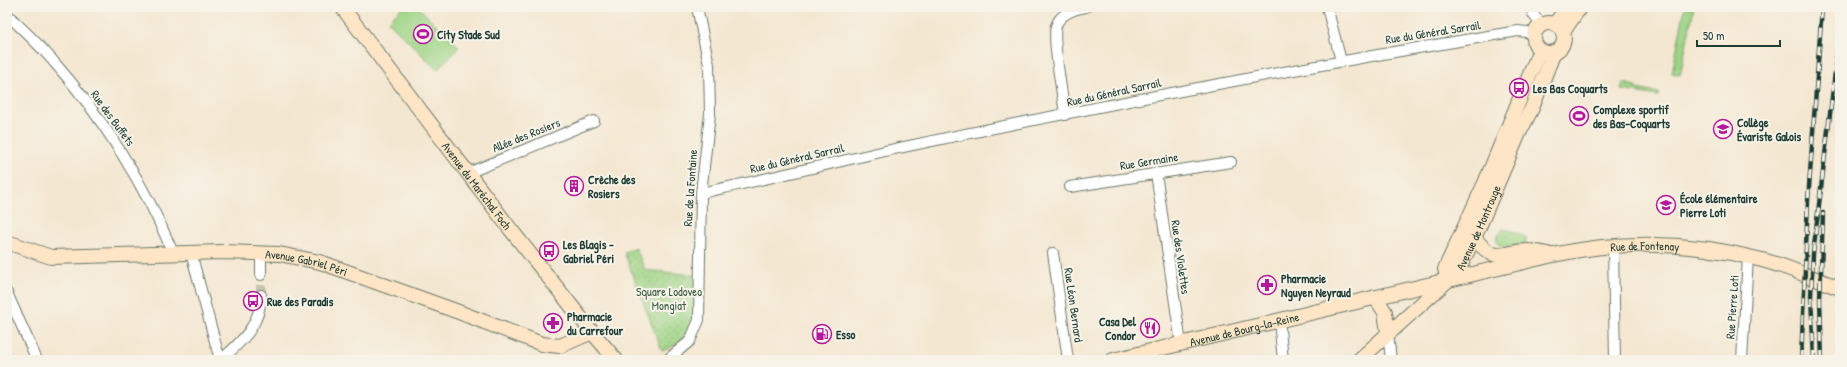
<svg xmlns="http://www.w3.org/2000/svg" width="1847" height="367" font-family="'Patrick Hand',sans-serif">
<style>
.grass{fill:url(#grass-tufts);stroke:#5e885c}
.park{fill:url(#park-dots);stroke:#5e885c}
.garden{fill:#9ed485;stroke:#5e885c}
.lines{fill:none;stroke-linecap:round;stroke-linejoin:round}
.street-tunnel{stroke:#c9c5b2;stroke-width:10;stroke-dasharray:10 5;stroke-linecap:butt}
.street-casing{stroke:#6a786b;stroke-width:12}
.secondary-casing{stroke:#6a786b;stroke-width:16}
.street{stroke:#fff;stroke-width:10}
.secondary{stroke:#fde5c5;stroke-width:14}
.rail-casing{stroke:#1f3d34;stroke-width:4.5}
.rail{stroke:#f7f3e8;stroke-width:3;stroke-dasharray:9;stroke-linecap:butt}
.labels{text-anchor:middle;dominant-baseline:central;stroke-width:4;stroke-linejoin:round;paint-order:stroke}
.street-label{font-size:12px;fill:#1f3d34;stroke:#f7f3e8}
.poi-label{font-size:12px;font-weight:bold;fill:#1f3d34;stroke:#f7f3e8;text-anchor:start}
.park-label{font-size:12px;fill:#385b44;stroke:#f7f3e8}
</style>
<defs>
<pattern id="grass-tufts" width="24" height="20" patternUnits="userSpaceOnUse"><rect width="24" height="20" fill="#9ed485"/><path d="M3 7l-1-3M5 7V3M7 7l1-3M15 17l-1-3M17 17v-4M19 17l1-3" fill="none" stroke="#80ad6e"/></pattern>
<pattern id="park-dots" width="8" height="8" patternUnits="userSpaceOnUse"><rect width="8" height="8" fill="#9ed485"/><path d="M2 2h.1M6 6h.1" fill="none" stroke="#80ad6e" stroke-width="1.8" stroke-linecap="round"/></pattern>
</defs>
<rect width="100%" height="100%" fill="#f7f3e8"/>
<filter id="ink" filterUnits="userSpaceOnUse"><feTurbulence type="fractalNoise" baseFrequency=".025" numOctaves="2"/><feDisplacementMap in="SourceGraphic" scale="8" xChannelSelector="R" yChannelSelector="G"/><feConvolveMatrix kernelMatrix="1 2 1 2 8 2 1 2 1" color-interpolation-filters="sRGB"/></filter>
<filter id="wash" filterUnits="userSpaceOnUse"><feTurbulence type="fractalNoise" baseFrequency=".012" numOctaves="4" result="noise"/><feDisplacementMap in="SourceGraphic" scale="16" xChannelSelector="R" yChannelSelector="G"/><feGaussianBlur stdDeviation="0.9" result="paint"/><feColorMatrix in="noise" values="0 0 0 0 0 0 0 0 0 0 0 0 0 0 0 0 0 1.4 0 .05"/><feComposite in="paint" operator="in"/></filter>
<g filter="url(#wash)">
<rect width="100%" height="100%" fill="#f4e7d1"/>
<path class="grass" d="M1503 229C1511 230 1519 233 1526 238V242L1522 245 1502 248 1497 243V237Z"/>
<path class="park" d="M636 248 645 270 694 275C694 305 698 339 662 351L624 252Z"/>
<g class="garden">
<polygon points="402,7 418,7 459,47 437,70 388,21"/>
<polygon points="1685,7 1694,7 1680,75 1672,73"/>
<polygon points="1623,83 1636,86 1636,89 1659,93 1658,96 1621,90"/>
</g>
</g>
<g filter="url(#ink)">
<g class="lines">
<polyline class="street-tunnel" points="261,295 261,275"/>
<g class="street-casing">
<g id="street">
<polyline points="1327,7 1341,61"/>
<polyline points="1532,7 1533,14 1541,25"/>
<path d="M7 14C23 30 40 45 54 62 102 116 146 187 173 253"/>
<path d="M1065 115C1063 97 1052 40 1056 26 1060 13 1074 9 1086 7"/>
<polyline points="468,173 594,121"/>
<polyline points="1156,173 1181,344"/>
<polyline points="1070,187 1231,162"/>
<path d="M701 193C763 180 824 165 885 151 1095 106 1306 66 1518 31L1535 33"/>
<polyline points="1613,246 1615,360"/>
<polyline points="191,253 220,360"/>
<polyline points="1053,253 1068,360"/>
<polyline points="261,275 261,253"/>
<polyline points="7,293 37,360"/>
<polyline points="1279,320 1283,360"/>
<polyline points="1388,333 1391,360"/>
<path d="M221 360C241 342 261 325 261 295"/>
<polyline points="667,360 690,341 699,320 701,193 710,114 709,65 697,7"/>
<polyline points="1742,360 1748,257"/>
</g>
</g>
<g class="secondary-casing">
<g id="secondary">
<path id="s1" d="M342 7 511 230 592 332 616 360"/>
<circle cx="1549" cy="38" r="15"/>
<polyline points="1555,24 1567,7"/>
<polyline points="1563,32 1580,7"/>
<path d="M1474 238C1498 265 1498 252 1528 251 1534 251 1541 253 1547 254"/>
<path id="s2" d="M7 242 51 257 222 252 279 254 320 262 456 311 542 344 560 346 592 332"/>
<polyline points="1448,280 1445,269 1485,183 1540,50"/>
<polyline points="1375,297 1385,312 1388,333"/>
<path id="s3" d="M1113 360 1553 255C1622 240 1694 242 1762 260 1789 267 1814 279 1840 288"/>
<path id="s4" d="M1359 360 1458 271 1478 229 1519 133 1532 108 1554 52"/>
</g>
</g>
<use href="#street" class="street"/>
<use href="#secondary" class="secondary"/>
<g class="rail-casing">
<g id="rail">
<polyline points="1801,360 1808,201 1822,7"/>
<polyline points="1814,360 1811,296 1813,254 1840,31"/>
<polyline points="1822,360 1820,300 1823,213"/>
</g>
</g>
<use href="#rail" class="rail"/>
</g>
</g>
<defs>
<g id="stadium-ring" transform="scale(1)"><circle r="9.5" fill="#f7f3e8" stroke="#b5179e" stroke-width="1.5"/><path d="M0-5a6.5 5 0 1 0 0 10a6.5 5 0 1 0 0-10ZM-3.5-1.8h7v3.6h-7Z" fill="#b5179e"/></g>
<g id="bus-ring" transform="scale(1)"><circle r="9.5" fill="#f7f3e8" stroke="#b5179e" stroke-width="1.5"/><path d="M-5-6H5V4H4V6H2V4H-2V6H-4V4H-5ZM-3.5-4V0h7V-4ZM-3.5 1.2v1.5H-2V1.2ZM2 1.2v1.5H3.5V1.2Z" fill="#b5179e"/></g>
<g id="school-ring" transform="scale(1)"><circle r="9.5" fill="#f7f3e8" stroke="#b5179e" stroke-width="1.5"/><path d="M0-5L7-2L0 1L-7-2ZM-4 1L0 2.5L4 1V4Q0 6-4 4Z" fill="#b5179e"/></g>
<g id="building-ring" transform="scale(1)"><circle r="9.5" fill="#f7f3e8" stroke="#b5179e" stroke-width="1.5"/><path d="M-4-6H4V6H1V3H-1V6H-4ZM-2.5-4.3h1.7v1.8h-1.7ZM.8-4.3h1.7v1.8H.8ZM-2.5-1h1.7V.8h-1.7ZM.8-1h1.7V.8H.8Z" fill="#b5179e"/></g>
<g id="pharmacy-ring" transform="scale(1)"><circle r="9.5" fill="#f7f3e8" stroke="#b5179e" stroke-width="1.5"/><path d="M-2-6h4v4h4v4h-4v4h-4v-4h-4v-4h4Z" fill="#b5179e"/></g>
<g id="restaurant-ring" transform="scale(1)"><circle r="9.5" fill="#f7f3e8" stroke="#b5179e" stroke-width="1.5"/><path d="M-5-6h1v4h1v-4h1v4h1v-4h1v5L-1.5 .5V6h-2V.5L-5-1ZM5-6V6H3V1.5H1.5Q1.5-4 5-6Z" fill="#b5179e"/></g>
<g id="fuel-ring" transform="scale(1)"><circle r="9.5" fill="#f7f3e8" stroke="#b5179e" stroke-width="1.5"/><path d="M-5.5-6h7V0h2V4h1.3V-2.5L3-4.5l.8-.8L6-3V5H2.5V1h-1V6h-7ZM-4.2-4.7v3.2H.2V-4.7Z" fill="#b5179e"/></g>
</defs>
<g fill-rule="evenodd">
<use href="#stadium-ring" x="423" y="34"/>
<use href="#bus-ring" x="1519" y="88"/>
<use href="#stadium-ring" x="1579" y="116"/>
<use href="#school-ring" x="1723" y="129"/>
<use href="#building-ring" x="574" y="186"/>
<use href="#school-ring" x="1666" y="205"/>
<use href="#bus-ring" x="549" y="251"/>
<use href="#pharmacy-ring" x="1267" y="285"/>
<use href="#bus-ring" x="253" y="301"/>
<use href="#pharmacy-ring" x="553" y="323"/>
<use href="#restaurant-ring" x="1150" y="328"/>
<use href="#fuel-ring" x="822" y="334"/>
</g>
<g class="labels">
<g class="street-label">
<text transform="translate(1433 32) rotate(-9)">Rue du Général Sarrail</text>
<text transform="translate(1114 92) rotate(-12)">Rue du Général Sarrail</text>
<text transform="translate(113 118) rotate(54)">Rue des Buffets</text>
<text transform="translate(526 135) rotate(-22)">Allée des Rosiers</text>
<text transform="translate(797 158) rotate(-13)">Rue du Général Sarrail</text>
<text transform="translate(1149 161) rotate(-9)">Rue Germaine</text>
<text stroke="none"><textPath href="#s1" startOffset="224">Avenue du Maréchal Foch</textPath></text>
<text transform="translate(690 188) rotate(-86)">Rue de la Fontaine</text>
<text stroke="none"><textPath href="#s4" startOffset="181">Avenue de Montrouge</textPath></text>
<text stroke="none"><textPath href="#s3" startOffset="545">Rue de Fontenay</textPath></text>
<text transform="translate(1181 257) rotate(82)">Rue des Violettes</text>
<text stroke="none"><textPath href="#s2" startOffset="303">Avenue Gabriel Péri</textPath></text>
<text transform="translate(1074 305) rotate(82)">Rue Léon Bernard</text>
<text transform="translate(1732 307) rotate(-86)">Rue Pierre Loti</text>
<text stroke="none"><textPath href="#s3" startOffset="135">Avenue de Bourg-la-Reine</textPath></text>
</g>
<g class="poi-label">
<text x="437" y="34">City Stade Sud</text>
<text x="1533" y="88">Les Bas Coquarts</text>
<text x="1593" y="109">Complexe sportif<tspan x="1593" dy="14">des Bas-Coquarts</tspan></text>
<text x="1737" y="122">Collège<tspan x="1737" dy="14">Évariste Galois</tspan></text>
<text x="588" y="179">Crèche des<tspan x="588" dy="14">Rosiers</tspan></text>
<text x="1680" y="198">École élémentaire<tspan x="1680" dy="14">Pierre Loti</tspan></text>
<text x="563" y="244">Les Blagis -<tspan x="563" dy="14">Gabriel Péri</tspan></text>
<text x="1281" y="278">Pharmacie<tspan x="1281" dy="14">Nguyen Neyraud</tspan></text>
<text x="267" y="301">Rue des Paradis</text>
<text x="567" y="316">Pharmacie<tspan x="567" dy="14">du Carrefour</tspan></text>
<text x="1136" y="321" text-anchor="end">Casa Del<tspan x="1136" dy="14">Condor</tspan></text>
<text x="836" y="334">Esso</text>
</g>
<g class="park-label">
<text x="669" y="291">Square Lodoveo<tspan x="669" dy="14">Mongiat</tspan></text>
</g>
</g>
<rect width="1847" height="367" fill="none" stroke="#f7f3e8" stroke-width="24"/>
<path d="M1697 40v6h83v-6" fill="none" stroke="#1f3d34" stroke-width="2"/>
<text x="1703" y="40" font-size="12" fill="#1f3d34" stroke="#f7f3e8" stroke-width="3" paint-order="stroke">50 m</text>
</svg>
